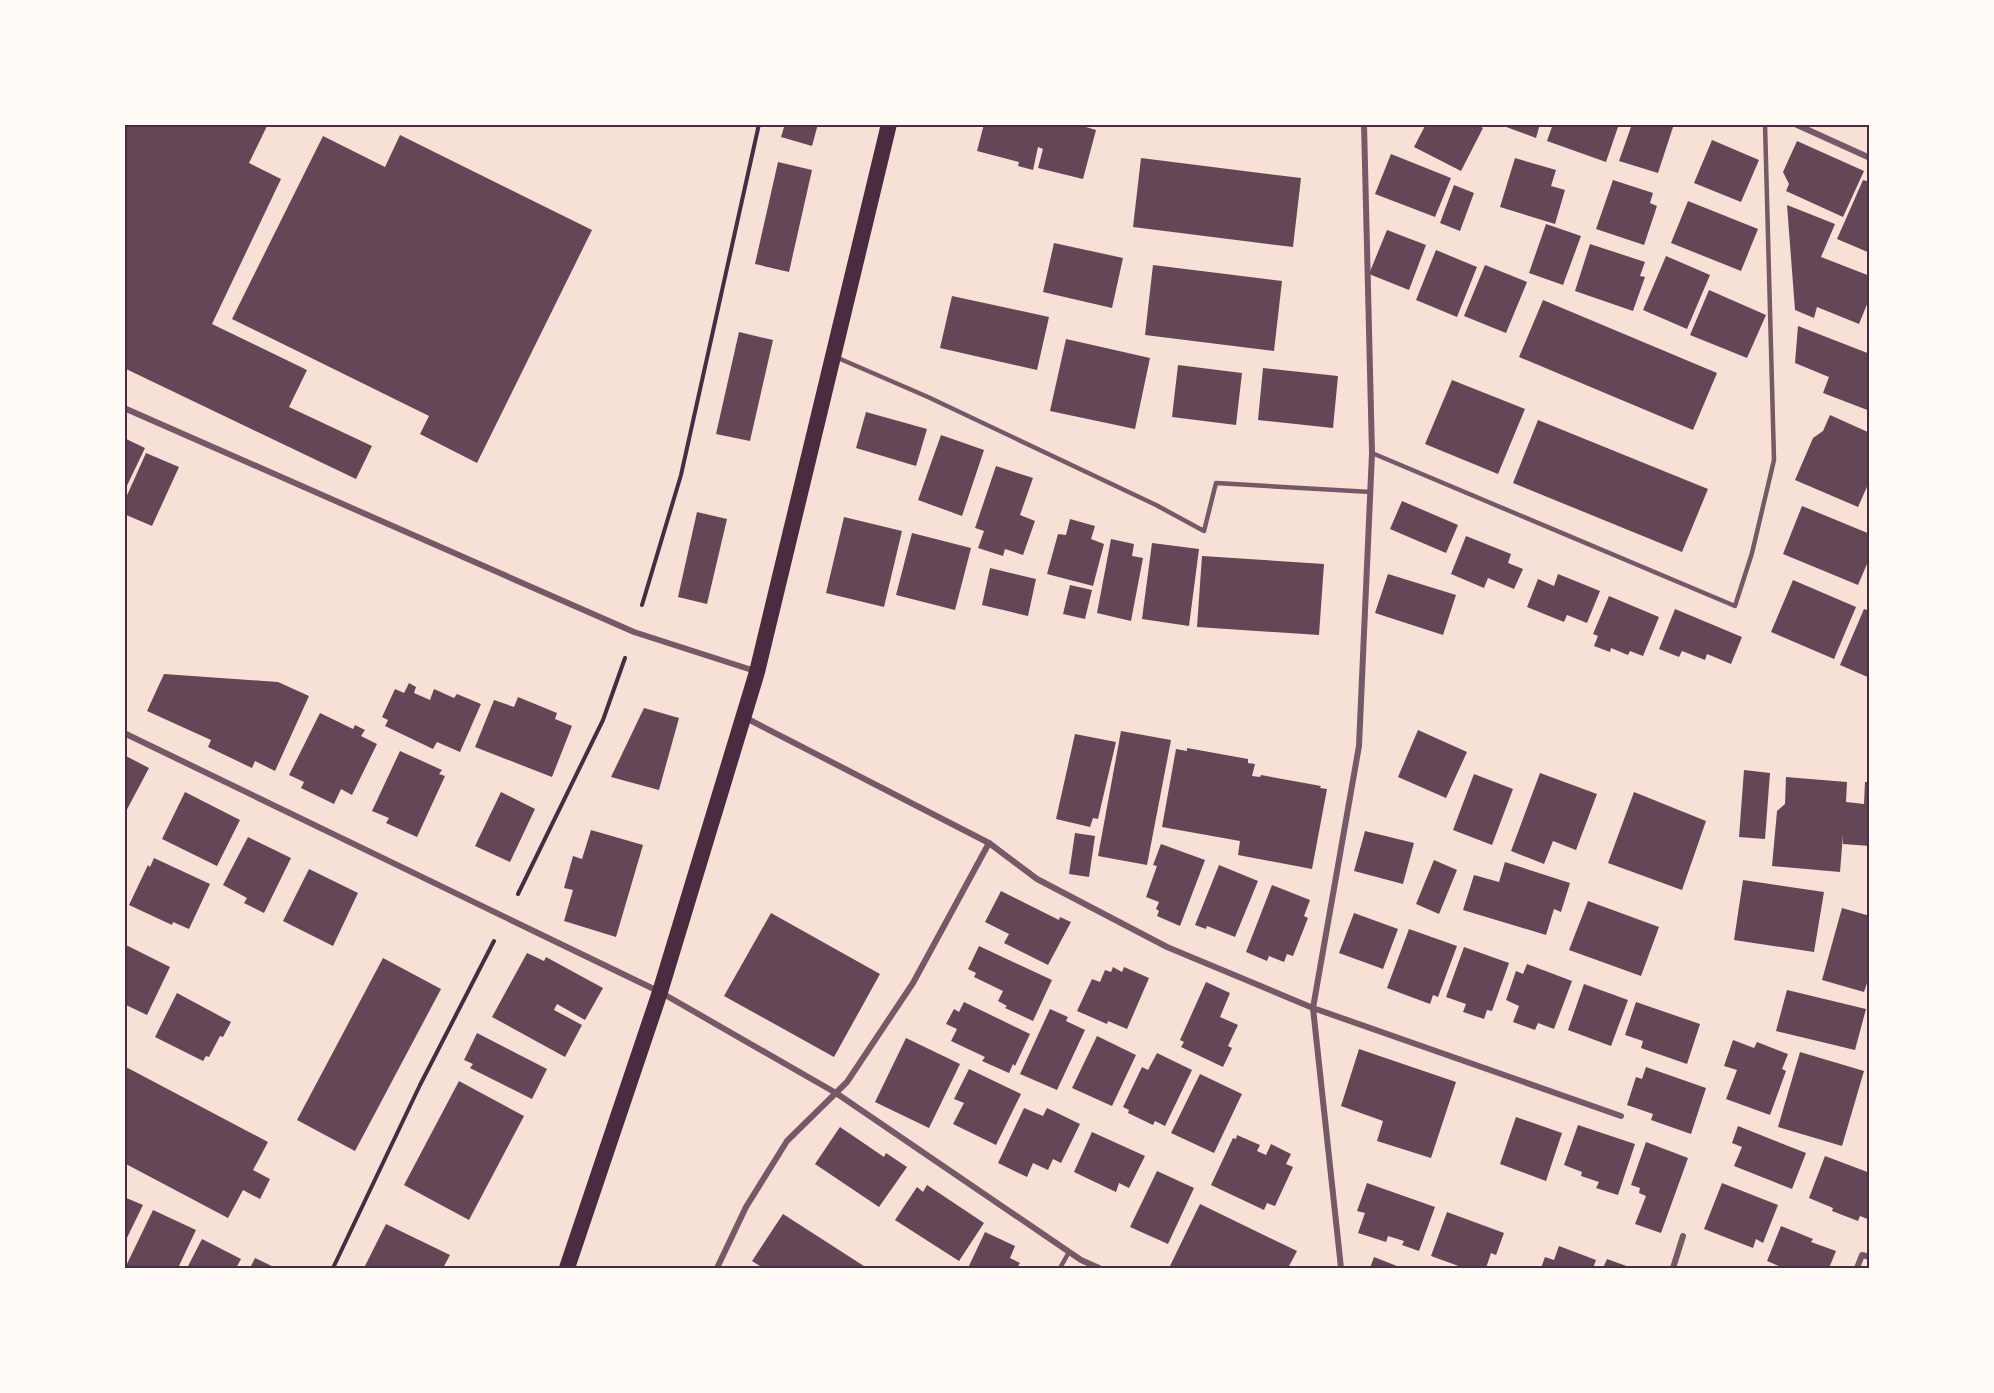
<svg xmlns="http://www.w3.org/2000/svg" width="1994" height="1393" font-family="Mulish,sans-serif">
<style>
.building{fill:#644757}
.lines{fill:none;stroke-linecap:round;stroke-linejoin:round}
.path{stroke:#4a2c40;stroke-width:4}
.service{stroke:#755966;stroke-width:4.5}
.minor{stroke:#755966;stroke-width:6}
.trunk{stroke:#4a2c40;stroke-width:16}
.neatline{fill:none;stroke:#4a2c40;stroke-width:2}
</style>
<rect width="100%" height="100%" fill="#f7e1d7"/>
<g class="building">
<polygon points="124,124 268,124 249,163 281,179 212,324 307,370 289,407 372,446 356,479 124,368"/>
<polygon points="785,124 818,124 812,146 781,137"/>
<polygon points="984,124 1076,124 1096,130 1083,179 1038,168 1043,149 1038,147 1033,170 1018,166 1019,162 977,151"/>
<polygon points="1426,124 1476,124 1483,128 1461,171 1414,147"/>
<polygon points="1498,124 1540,124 1536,138"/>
<polygon points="1553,124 1619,124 1606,162 1547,141"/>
<polygon points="1632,124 1674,124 1658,173 1619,161"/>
<polygon points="400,135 592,230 477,463 420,434 429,416 232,319 323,136 385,167"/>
<polygon points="1712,140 1759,160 1741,202 1694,183"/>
<polygon points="1797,141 1864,171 1843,217 1786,191 1789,184 1783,172"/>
<polygon points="1391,154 1451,178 1435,217 1375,194"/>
<polygon points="1141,158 1301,178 1293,247 1133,227"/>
<polygon points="1515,158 1556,170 1551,186 1565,190 1555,224 1500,207"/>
<polygon points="778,162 812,170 789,272 755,264"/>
<polygon points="1613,180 1653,193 1650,203 1657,206 1644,245 1596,229"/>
<polygon points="1863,180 1870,182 1870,253 1837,239"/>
<polygon points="1454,185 1474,193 1460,231 1440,223"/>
<polygon points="1688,201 1758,229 1741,271 1671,243"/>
<polygon points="1787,205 1835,224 1821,257 1870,276 1870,297 1859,324 1817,307 1814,318 1795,310"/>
<polygon points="1546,224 1581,236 1563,285 1529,273"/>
<polygon points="1387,230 1426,245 1409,290 1369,274"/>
<polygon points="1054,243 1123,258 1112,308 1043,292"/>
<polygon points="1590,244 1645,262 1640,276 1645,277 1633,311 1575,291"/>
<polygon points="1436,250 1477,267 1457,317 1416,300"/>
<polygon points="1666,256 1710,275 1687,329 1643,310"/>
<polygon points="1153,265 1282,281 1274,351 1145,335"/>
<polygon points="1485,265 1527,282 1506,333 1464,316"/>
<polygon points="1709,290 1766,315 1747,358 1690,335"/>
<polygon points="952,296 1049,317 1037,370 940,348"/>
<polygon points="1543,300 1717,373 1693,430 1519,357"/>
<polygon points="1798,326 1870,354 1870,411 1823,393 1829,377 1795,363"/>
<polygon points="739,332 773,340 750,441 716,434"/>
<polygon points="1066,339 1150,358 1135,429 1050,411"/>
<polygon points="1178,365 1242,373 1236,425 1172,417"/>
<polygon points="1263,368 1338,376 1333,428 1258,420"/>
<polygon points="1452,380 1525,409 1498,474 1425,444"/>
<polygon points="866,412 927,429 916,466 856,448"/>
<polygon points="1830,415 1870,433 1870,480 1858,507 1795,480 1813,438 1823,431"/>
<polygon points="1538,420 1708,489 1682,552 1513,483"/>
<polygon points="941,435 984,450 962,516 918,500"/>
<polygon points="124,438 145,448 124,492"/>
<polygon points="146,453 179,467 152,526 124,514 124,502"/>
<polygon points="996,466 1033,478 1020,515 1035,521 1023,555 1005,549 1003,556 978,548 984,531 975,528"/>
<polygon points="1402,501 1458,525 1446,553 1390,529"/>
<polygon points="1802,506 1870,534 1870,557 1858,585 1783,554"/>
<polygon points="697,512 727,519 707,604 678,597"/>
<polygon points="844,517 902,531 884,607 826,593"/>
<polygon points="1070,519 1095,526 1091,539 1104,544 1093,586 1047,574 1058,534 1066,535"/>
<polygon points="912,533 971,548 955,610 896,595"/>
<polygon points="1466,536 1511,554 1508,563 1523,569 1514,589 1488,578 1484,588 1451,574"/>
<polygon points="1111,539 1134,544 1132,556 1143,558 1131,621 1097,613"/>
<polygon points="1152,543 1199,549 1189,626 1142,619"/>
<polygon points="1202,556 1324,564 1319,635 1197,627"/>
<polygon points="990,568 1036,579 1028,616 982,605"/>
<polygon points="1388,574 1456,595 1443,635 1375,613"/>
<polygon points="1558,574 1600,591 1587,623 1567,615 1564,622 1527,607 1538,579 1554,586"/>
<polygon points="1793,580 1856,607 1834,659 1771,632"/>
<polygon points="1070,585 1092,590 1085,619 1063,614"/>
<polygon points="1609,596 1659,617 1643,656 1630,651 1628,655 1611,648 1610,652 1594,646 1598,636 1593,634"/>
<polygon points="1675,609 1742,637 1731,664 1707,654 1705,660 1682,651 1679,657 1659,649"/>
<polygon points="1864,609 1870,611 1870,678 1840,665"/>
<polygon points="164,674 278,682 309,696 275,771 255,761 252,768 208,747 211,740 147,711"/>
<polygon points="409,683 416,687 414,693 430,700 434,689 454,698 457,694 481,704 460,752 437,742 433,749 385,726 388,720 382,717 395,689 404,693"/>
<polygon points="518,697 557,713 555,719 572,726 552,777 475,747 494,700 514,707"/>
<polygon points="644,708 679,718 659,790 611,777"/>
<polygon points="320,713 353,729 355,725 365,730 361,736 377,744 352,795 341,789 334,804 301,788 304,782 289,775"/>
<polygon points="1418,730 1467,752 1446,798 1398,777"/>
<polygon points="1121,731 1171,740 1147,865 1098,856"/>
<polygon points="1075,734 1116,742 1098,819 1093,818 1090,827 1056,819"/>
<polygon points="1187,748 1248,759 1248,763 1255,764 1252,776 1260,777 1261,775 1321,786 1320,788 1327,789 1312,869 1238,855 1240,841 1162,827 1176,749 1187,751"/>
<polygon points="400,751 442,770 439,774 445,776 417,837 386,823 389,818 372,811"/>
<polygon points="124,755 149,768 124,815"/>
<polygon points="1744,770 1770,773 1765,839 1739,837"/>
<polygon points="1540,773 1597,794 1576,850 1553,841 1544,864 1511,851"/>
<polygon points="1474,774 1513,789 1492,845 1453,830"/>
<polygon points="1786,777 1847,782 1846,802 1864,804 1865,782 1870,782 1870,846 1843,844 1843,835 1840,872 1772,866 1777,811 1785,804"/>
<polygon points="185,792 240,820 217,866 162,839"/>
<polygon points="501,792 535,809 510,862 475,846"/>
<polygon points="1634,792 1706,821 1682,890 1608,863"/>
<polygon points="591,830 643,845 616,937 564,921 573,890 564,888 573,856 582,859"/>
<polygon points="1365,831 1414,843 1403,884 1354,871"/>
<polygon points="1075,833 1095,836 1089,877 1069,874"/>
<polygon points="248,837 291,858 264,913 244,903 247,898 223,885"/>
<polygon points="1161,844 1205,860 1180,926 1157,916 1159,911 1156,909 1159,902 1146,897 1157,866 1153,865"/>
<polygon points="154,858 210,884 189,929 173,922 172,925 129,905 148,865 150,867"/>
<polygon points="1434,860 1457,870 1439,914 1416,904"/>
<polygon points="1505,862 1570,883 1561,912 1554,909 1546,935 1463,910 1474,875 1499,882"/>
<polygon points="1219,865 1258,881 1235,937 1207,926 1206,929 1195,925"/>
<polygon points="309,869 358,893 333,946 283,921"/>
<polygon points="1743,880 1824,892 1814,952 1734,940"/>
<polygon points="1272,885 1310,900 1304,916 1308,918 1293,956 1287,954 1284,962 1269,956 1267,961 1246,952"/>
<polygon points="1001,891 1059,920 1060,917 1071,922 1048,965 1004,943 1009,934 985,922"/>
<polygon points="1588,901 1659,927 1641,976 1569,950"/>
<polygon points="1842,908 1870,916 1870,974 1864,992 1822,980"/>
<polygon points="771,913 880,974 834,1057 724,996"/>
<polygon points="1354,913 1398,929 1383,969 1339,953"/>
<polygon points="1409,929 1457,946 1438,997 1433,995 1430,1004 1387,988"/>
<polygon points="124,944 170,967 147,1015 124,1004"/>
<polygon points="979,946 1052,980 1033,1021 1005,1008 1007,1006 998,1001 1003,991 974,977 976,973 968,969"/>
<polygon points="1464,947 1509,963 1492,1011 1487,1010 1484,1019 1463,1012 1466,1004 1446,997"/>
<polygon points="527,953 544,961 546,957 603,988 585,1020 557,1004 554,1010 582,1025 565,1057 492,1017"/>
<polygon points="383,958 441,989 355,1151 297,1120"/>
<polygon points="1527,964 1572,981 1554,1029 1538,1023 1535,1030 1513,1022 1519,1006 1506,1000 1516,971 1523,974"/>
<polygon points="1113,967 1122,972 1124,967 1149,978 1127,1029 1108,1021 1107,1024 1077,1011 1092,979 1100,982 1105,970 1111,972"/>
<polygon points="1206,982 1230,993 1220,1017 1238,1025 1228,1046 1232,1048 1223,1067 1181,1047 1184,1042 1180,1040"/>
<polygon points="1584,984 1628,1000 1611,1046 1568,1030"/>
<polygon points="1787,990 1866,1009 1855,1050 1776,1031"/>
<polygon points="177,993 231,1022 223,1037 220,1036 209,1057 206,1056 203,1061 155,1037"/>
<polygon points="964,1002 1030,1034 1015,1066 1013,1064 1009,1073 982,1061 985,1057 951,1041 957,1029 946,1024 954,1009 959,1012"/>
<polygon points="1636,1002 1700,1024 1687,1064 1641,1048 1643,1041 1625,1035"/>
<polygon points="1050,1009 1068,1017 1066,1021 1085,1030 1057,1090 1020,1074"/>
<polygon points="477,1033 547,1069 532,1099 470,1068 473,1064 464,1060"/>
<polygon points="1097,1036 1136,1055 1112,1106 1072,1088"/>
<polygon points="906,1038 960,1064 929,1128 875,1102"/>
<polygon points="1733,1040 1754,1048 1757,1042 1788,1054 1782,1069 1786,1071 1770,1115 1726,1099 1737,1070 1724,1066"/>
<polygon points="1359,1049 1456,1082 1431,1158 1377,1141 1383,1121 1341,1106"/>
<polygon points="1800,1052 1864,1071 1842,1146 1778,1127"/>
<polygon points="1157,1053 1192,1070 1165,1126 1155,1121 1153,1125 1128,1113 1129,1110 1123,1107 1142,1067 1148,1070"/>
<polygon points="124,1066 268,1142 253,1170 270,1179 260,1199 243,1190 228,1218 124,1163"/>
<polygon points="1646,1067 1706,1088 1691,1134 1651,1120 1653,1114 1627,1105 1636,1077 1642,1079"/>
<polygon points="969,1069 1021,1094 996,1145 953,1124 964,1103 954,1099"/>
<polygon points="1200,1074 1242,1094 1214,1153 1171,1133"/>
<polygon points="459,1081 524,1116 469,1220 404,1185"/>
<polygon points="1024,1108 1043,1116 1047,1108 1080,1124 1061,1163 1053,1159 1048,1170 1033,1163 1027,1177 998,1163"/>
<polygon points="1516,1117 1562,1133 1546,1181 1500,1164"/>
<polygon points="1578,1125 1635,1144 1618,1195 1596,1188 1599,1182 1581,1176 1582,1172 1564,1165"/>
<polygon points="1738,1126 1806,1153 1792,1189 1734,1166 1742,1147 1732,1143"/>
<polygon points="840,1127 884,1157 886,1153 907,1167 879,1207 815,1164"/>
<polygon points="1092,1132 1145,1156 1129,1188 1119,1183 1116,1192 1074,1172"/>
<polygon points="1237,1135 1260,1145 1257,1151 1266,1155 1271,1144 1291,1154 1286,1164 1293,1167 1275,1206 1267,1203 1264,1210 1211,1185 1233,1138 1236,1139"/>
<polygon points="1646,1142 1688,1158 1661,1233 1635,1224 1646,1196 1639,1193 1640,1188 1631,1185"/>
<polygon points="1825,1156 1870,1173 1870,1220 1860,1216 1858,1221 1832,1211 1833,1208 1809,1198"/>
<polygon points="1157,1171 1194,1188 1168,1244 1130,1227"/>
<polygon points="1367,1183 1435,1207 1419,1251 1402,1245 1404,1241 1388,1236 1386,1242 1358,1233 1365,1213 1357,1211"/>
<polygon points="1722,1183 1778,1205 1763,1243 1756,1239 1753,1248 1704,1229"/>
<polygon points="927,1185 984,1223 959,1261 895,1220 917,1187 923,1192"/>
<polygon points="124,1197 143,1205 124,1244"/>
<polygon points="1200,1204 1297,1251 1288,1268 1169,1268"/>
<polygon points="153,1210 196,1230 178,1268 125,1268"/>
<polygon points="1447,1212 1504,1233 1496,1255 1491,1253 1486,1268 1464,1268 1431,1256"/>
<polygon points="783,1214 867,1268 763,1268 752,1261"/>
<polygon points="386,1224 450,1255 443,1268 364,1268"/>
<polygon points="1781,1226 1813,1239 1811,1242 1836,1251 1829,1268 1780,1268 1781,1267 1767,1261"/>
<polygon points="985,1232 1015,1246 1010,1258 1020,1263 1017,1268 968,1268"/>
<polygon points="202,1239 241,1259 236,1268 187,1268"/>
<polygon points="1559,1246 1596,1260 1593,1268 1541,1268 1545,1257 1554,1260"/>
<polygon points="1374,1257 1402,1268 1370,1268"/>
<polygon points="255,1258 276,1268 250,1268"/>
<polygon points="1607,1259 1632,1268 1603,1268"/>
</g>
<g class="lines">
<g class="path">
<polyline points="642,605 681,475 759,124"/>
<polyline points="518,894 603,720 625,658"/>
<polyline points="333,1268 420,1085 494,941"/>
</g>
<g class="service">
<polyline points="838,358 928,397 1156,505 1204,531 1216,483 1371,492"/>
<polyline points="1372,453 1735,606 1752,553 1774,460 1765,124"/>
<polyline points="1060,1268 1069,1252"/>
</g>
<g class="minor">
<polyline points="1795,124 1870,158"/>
<polyline points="124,408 634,632 755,671"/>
<polyline points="744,717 989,843 1037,879 1167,947 1313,1008 1621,1116"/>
<polyline points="124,733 660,992 836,1093 1081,1260 1099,1268"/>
<polyline points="717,1268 746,1207 787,1141 847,1082 913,983 989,843"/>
<polyline points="1341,1268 1313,1008 1359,746 1372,453 1364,124"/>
<polyline points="1673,1268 1683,1236"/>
<polyline points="1857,1268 1862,1255 1870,1257"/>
</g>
<polyline class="trunk" points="567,1268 660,992 757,672 889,124"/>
</g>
<rect width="1994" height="1393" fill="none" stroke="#fffaf5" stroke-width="252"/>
<rect x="126" y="126" width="1742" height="1141" class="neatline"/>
</svg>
